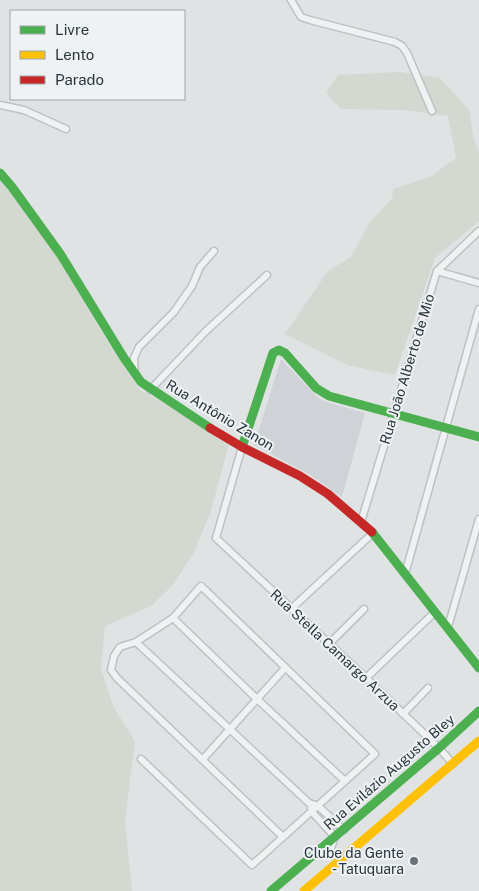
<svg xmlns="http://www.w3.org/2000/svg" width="479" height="891" font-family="'Public Sans',sans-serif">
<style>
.built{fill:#cfd3d7}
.green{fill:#d3d9d0}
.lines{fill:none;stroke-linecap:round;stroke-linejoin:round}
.street-casing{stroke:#bec1c2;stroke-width:9}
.street{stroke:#eff1f2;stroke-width:6}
.fast{stroke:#4caf50;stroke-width:9}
.slow{stroke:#ffc107;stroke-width:9}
.jam{stroke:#c62828;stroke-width:9}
.poi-dot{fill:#697277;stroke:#eef2f4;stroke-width:2}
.labels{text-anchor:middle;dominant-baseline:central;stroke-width:4;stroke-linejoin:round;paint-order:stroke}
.street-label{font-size:14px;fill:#29353c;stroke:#eef2f4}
.poi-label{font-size:14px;fill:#29353c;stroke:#eef2f4;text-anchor:end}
</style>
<rect width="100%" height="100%" fill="#e0e3e4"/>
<polygon class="built" points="281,359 317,397 323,401 365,413 342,497 307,473 254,445"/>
<g class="green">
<polygon points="399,72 440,78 469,110 474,140 479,151 479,221 435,258 395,375 347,365 285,334 328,271 351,257 369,223 392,199 393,189 430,177 456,158 448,116 404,110 341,109 326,93 338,75"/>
<polygon points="0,177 57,255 106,339 140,390 178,411 229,444 210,514 194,552 173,585 151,606 105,626 101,668 113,706 135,741 125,821 132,891 0,891"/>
</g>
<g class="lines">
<g class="street-casing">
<g id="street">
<polyline points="291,0 301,17 310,20 395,42 402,46 407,53 432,111"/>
<polyline points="0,105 24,110 66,129"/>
<polyline points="437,271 479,283"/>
<polyline points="135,373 134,358 139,347 174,312 192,286 200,267 214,251"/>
<polyline points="150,390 205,332 267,275"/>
<polyline points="242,447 216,538 366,678 439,748 453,764"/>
<polyline points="361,522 437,271 479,231"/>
<polyline points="405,574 479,309"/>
<polyline points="291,609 373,533"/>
<polyline points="173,618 257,699 345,781"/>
<polyline points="448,627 479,519"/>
<polyline points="136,642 309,803 318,806 344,830"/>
<polyline points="329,644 364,609"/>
<polyline points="366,678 435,612"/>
<polyline points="403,714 428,688"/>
<path d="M141 759 252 865C293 828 334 791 375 754L201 586 173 618 136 642 120 647 114 656 111 670 117 678 283 837"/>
<polyline points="203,759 285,668"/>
<path d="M311 808 312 812 335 837 331 848C334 855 337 857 343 857"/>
</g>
</g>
<use href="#street" class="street"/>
<g class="fast">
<polyline points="0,173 12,187 61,255 124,358 141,382 210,428"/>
<polyline points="242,447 273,353 279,350 285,353 316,388 329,396 479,437"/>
<polyline points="372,532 479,668"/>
<polyline points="271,891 439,748 479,711"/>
</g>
<polyline class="slow" points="304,891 479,741"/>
<polyline class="jam" points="210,428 242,447 300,476 328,494 372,532"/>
</g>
<circle class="poi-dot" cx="414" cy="861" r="5"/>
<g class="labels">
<g class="street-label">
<text transform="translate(407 369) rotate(-73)">Rua João Alberto de Mio</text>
<text transform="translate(220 415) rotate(31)">Rua Antônio Zanon</text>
<text transform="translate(335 650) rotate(43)">Rua Stella Camargo Arzua</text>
<text transform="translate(389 772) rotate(-41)">Rua Evilázio Augusto Bley</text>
</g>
<g class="poi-label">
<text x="404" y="853">Clube da Gente<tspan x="404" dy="16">- Tatuquara</tspan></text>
</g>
</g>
<rect x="10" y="10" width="175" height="90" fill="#eef2f4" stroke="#9fa6aa"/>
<rect x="20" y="26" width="25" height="8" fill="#4caf50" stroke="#9fa6aa"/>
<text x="55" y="35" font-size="15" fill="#29353c">Livre</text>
<rect x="20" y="51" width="25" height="8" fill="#ffc107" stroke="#9fa6aa"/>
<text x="55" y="60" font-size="15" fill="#29353c">Lento</text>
<rect x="20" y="76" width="25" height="8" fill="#c62828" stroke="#9fa6aa"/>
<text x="55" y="85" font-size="15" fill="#29353c">Parado</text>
</svg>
